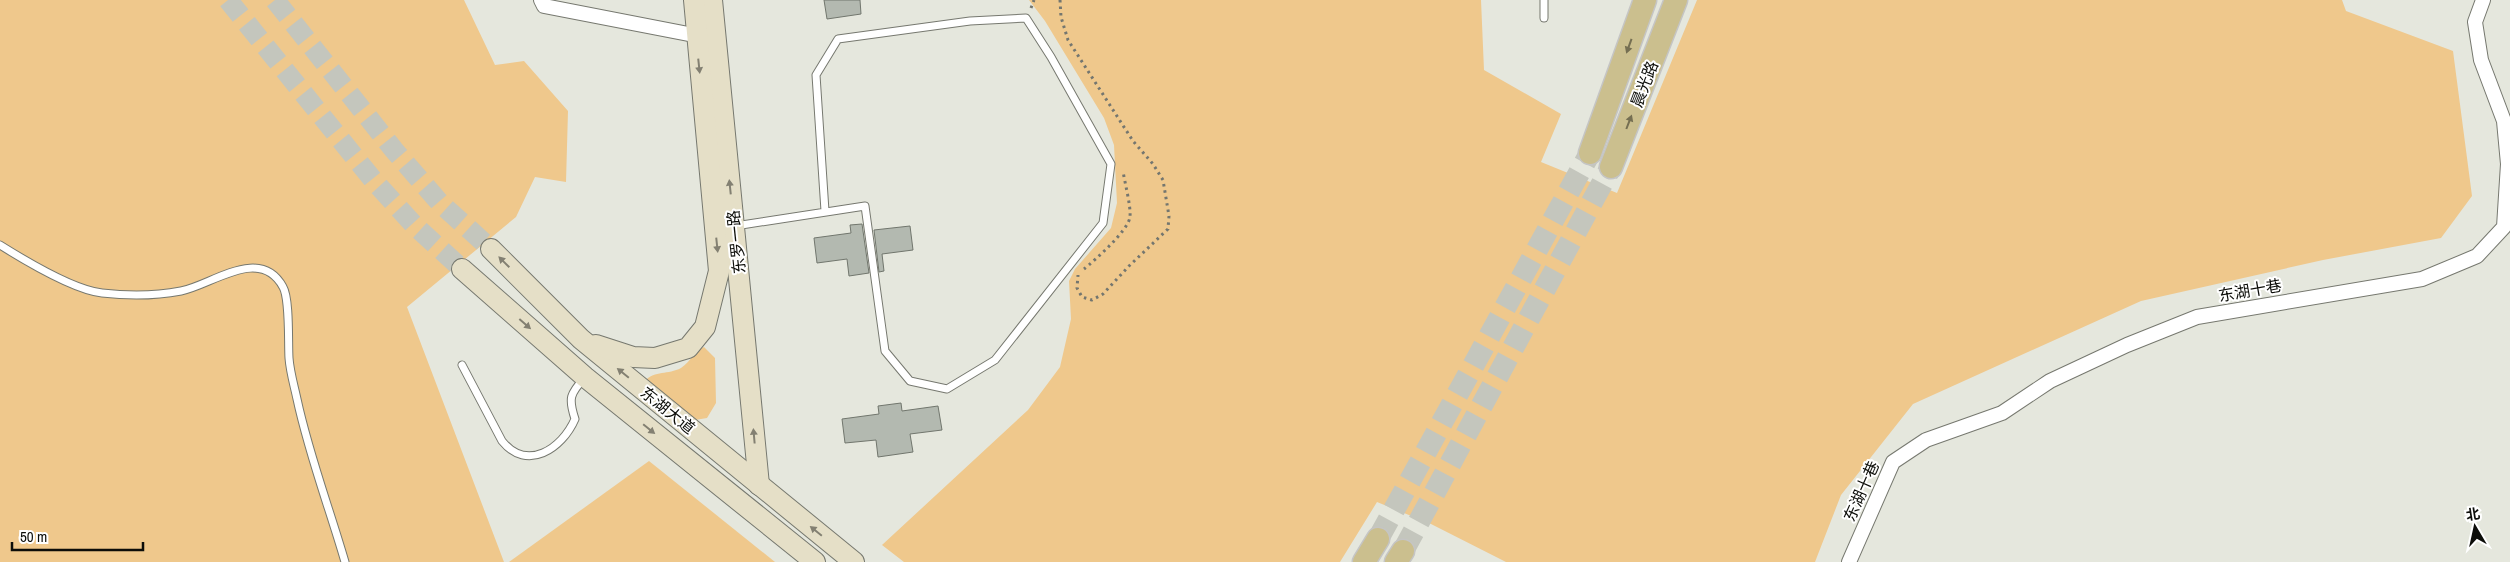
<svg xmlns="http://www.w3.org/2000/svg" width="2510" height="562" font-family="'Archivo Narrow','Noto Sans SC',sans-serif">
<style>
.green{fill:#efc88c}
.building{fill:#b3b9b0;stroke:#71766d}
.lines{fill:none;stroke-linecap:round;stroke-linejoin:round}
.secondary-tunnel{stroke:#c4c6bd;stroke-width:20;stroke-dasharray:20 10;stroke-linecap:butt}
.primary-tunnel{stroke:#c4c6bd;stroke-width:22;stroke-dasharray:22 11;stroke-linecap:butt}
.lane-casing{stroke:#76786f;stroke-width:9}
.street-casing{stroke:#76786f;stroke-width:16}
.secondary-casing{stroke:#76786f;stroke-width:22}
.primary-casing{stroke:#c5c5c4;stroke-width:25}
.path{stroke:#74766f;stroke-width:3;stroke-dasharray:2.5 4;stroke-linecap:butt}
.lane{stroke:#fff;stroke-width:7}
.street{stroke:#fff;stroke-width:14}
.secondary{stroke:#e5dfc7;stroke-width:20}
.primary{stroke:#cbbf8e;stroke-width:22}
.oneway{fill:#756f52}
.oneway2{fill:#838072}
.labels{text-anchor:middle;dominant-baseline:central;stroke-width:4;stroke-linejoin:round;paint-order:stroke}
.street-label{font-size:16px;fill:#0c0d09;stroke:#fff}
</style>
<rect width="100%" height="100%" fill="#e5e7dd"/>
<g class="green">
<polygon points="0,0 464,0 495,65 524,61 568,111 566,182 535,177 516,217 407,307 504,562 0,562"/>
<polygon points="1029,0 1481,0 1484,70 1561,114 1541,162 1617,193 1697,0 2342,0 2346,11 2453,51 2472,196 2441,238 2323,260 2141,301 1913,404 1841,495 1815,562 1506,562 1431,524 1377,502 1340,562 904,562 882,545 1028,410 1060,367 1071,319 1069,281 1075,269 1111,228 1117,203 1114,145 1104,118 1045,21"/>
<path d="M704 347 715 358 716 403 707 418 689 421 645 381C655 370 668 375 681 368 690 362 695 351 704 347Z"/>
<polygon points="649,461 775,562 509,562"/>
</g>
<g class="building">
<polygon points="824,0 860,0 861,14 827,19"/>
<polygon points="862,224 869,273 849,276 847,259 817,263 814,238 851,233 850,225"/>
<polygon points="910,226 913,250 882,254 884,271 879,272 874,230"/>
<polygon points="901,403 902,411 938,406 942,430 910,434 913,452 878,457 876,440 845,443 842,419 879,414 878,406"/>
</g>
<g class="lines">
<g class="secondary-tunnel">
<polyline points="228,0 374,181 416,227 462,269"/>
<polyline points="275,0 394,150 440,203 491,249"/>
</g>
<g class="primary-tunnel">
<polyline points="1378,539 1590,153"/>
<polyline points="1403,551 1611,167"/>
</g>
<g class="lane-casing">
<g id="lane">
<polyline points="1544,0 1544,18"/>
<polyline points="735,226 865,206 885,351 910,381 947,389 995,360 1103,223 1111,164 1051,57 1026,18 970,21 838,39 816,75 825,211"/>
<path d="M0 245C24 260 74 290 102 293 128 296 155 296 181 291 212 285 260 245 283 287 290 299 288 342 289 358 290 372 294 385 297 399 309 455 329 507 345 562"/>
<path d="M462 365 502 441C527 472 562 449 575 419 568 398 570 394 585 377"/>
</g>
</g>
<g class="street-casing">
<g id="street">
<polyline points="541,0 544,6 704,37"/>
<polyline points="1849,562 1893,462 1926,440 2002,413 2050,381 2127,345 2197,317 2422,279 2477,256 2504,227 2508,164 2504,121 2481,60 2475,22 2483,0"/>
</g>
</g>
<g class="secondary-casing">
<g id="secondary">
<polyline points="712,0 759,485"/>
<polyline points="491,249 581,339 854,562"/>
<polyline points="462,269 585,377 815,562"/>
<polyline points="596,345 633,357 655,358 688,348 705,327 719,271 694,0"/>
</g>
</g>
<g class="primary-casing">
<g id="primary">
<polyline points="1590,153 1645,0"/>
<polyline points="1611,167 1676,0"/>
<polyline points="1364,562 1378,539"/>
<polyline points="1396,562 1403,551"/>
</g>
</g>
<g class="path">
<polyline points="1060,0 1061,17 1068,40 1133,141 1153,164 1163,180 1169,216 1168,229 1129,266 1103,294 1092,300 1082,297 1077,288 1078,275"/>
<polyline points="1031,8 1034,0"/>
<path d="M1084 269C1095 260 1128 231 1130 217 1131 206 1125 184 1123 171"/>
</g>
<use href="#lane" class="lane"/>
<use href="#street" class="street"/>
<use href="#secondary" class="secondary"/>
<use href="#primary" class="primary"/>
</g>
<defs><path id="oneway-solid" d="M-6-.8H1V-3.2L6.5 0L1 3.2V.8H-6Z" transform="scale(1.25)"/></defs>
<g class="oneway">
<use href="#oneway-solid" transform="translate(1629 46) rotate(110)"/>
<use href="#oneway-solid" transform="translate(1629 122) rotate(-69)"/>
</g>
<g class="oneway2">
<use href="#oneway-solid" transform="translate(699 66) rotate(84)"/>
<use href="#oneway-solid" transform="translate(730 187) rotate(-96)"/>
<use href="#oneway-solid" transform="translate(717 245) rotate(84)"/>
<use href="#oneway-solid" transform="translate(504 262) rotate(-135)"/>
<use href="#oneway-solid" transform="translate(525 324) rotate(41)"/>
<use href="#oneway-solid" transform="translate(623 373) rotate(-141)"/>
<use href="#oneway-solid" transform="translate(649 429) rotate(39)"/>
<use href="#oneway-solid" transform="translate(754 436) rotate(-95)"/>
<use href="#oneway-solid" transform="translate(816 531) rotate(-141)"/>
</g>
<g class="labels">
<g class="street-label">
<text transform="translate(1644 84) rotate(-69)">晨光路</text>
<text transform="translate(736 242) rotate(-96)">东罗一路</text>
<text transform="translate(2250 290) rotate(-10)">东湖十巷</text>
<text transform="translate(668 410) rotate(39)">东湖大道</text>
<text transform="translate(1861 491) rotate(-66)">东湖十巷</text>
</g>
</g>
<g transform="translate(2475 527) rotate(351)" stroke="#ffffff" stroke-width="4" paint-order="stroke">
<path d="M0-4L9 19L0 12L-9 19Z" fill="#0c0d09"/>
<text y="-8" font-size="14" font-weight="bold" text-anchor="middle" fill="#0c0d09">北</text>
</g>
<path d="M12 542v8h131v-8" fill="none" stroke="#0c0d09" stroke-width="2.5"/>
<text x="20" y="542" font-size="15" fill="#0c0d09" stroke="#ffffff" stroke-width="4" paint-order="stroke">50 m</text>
</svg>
